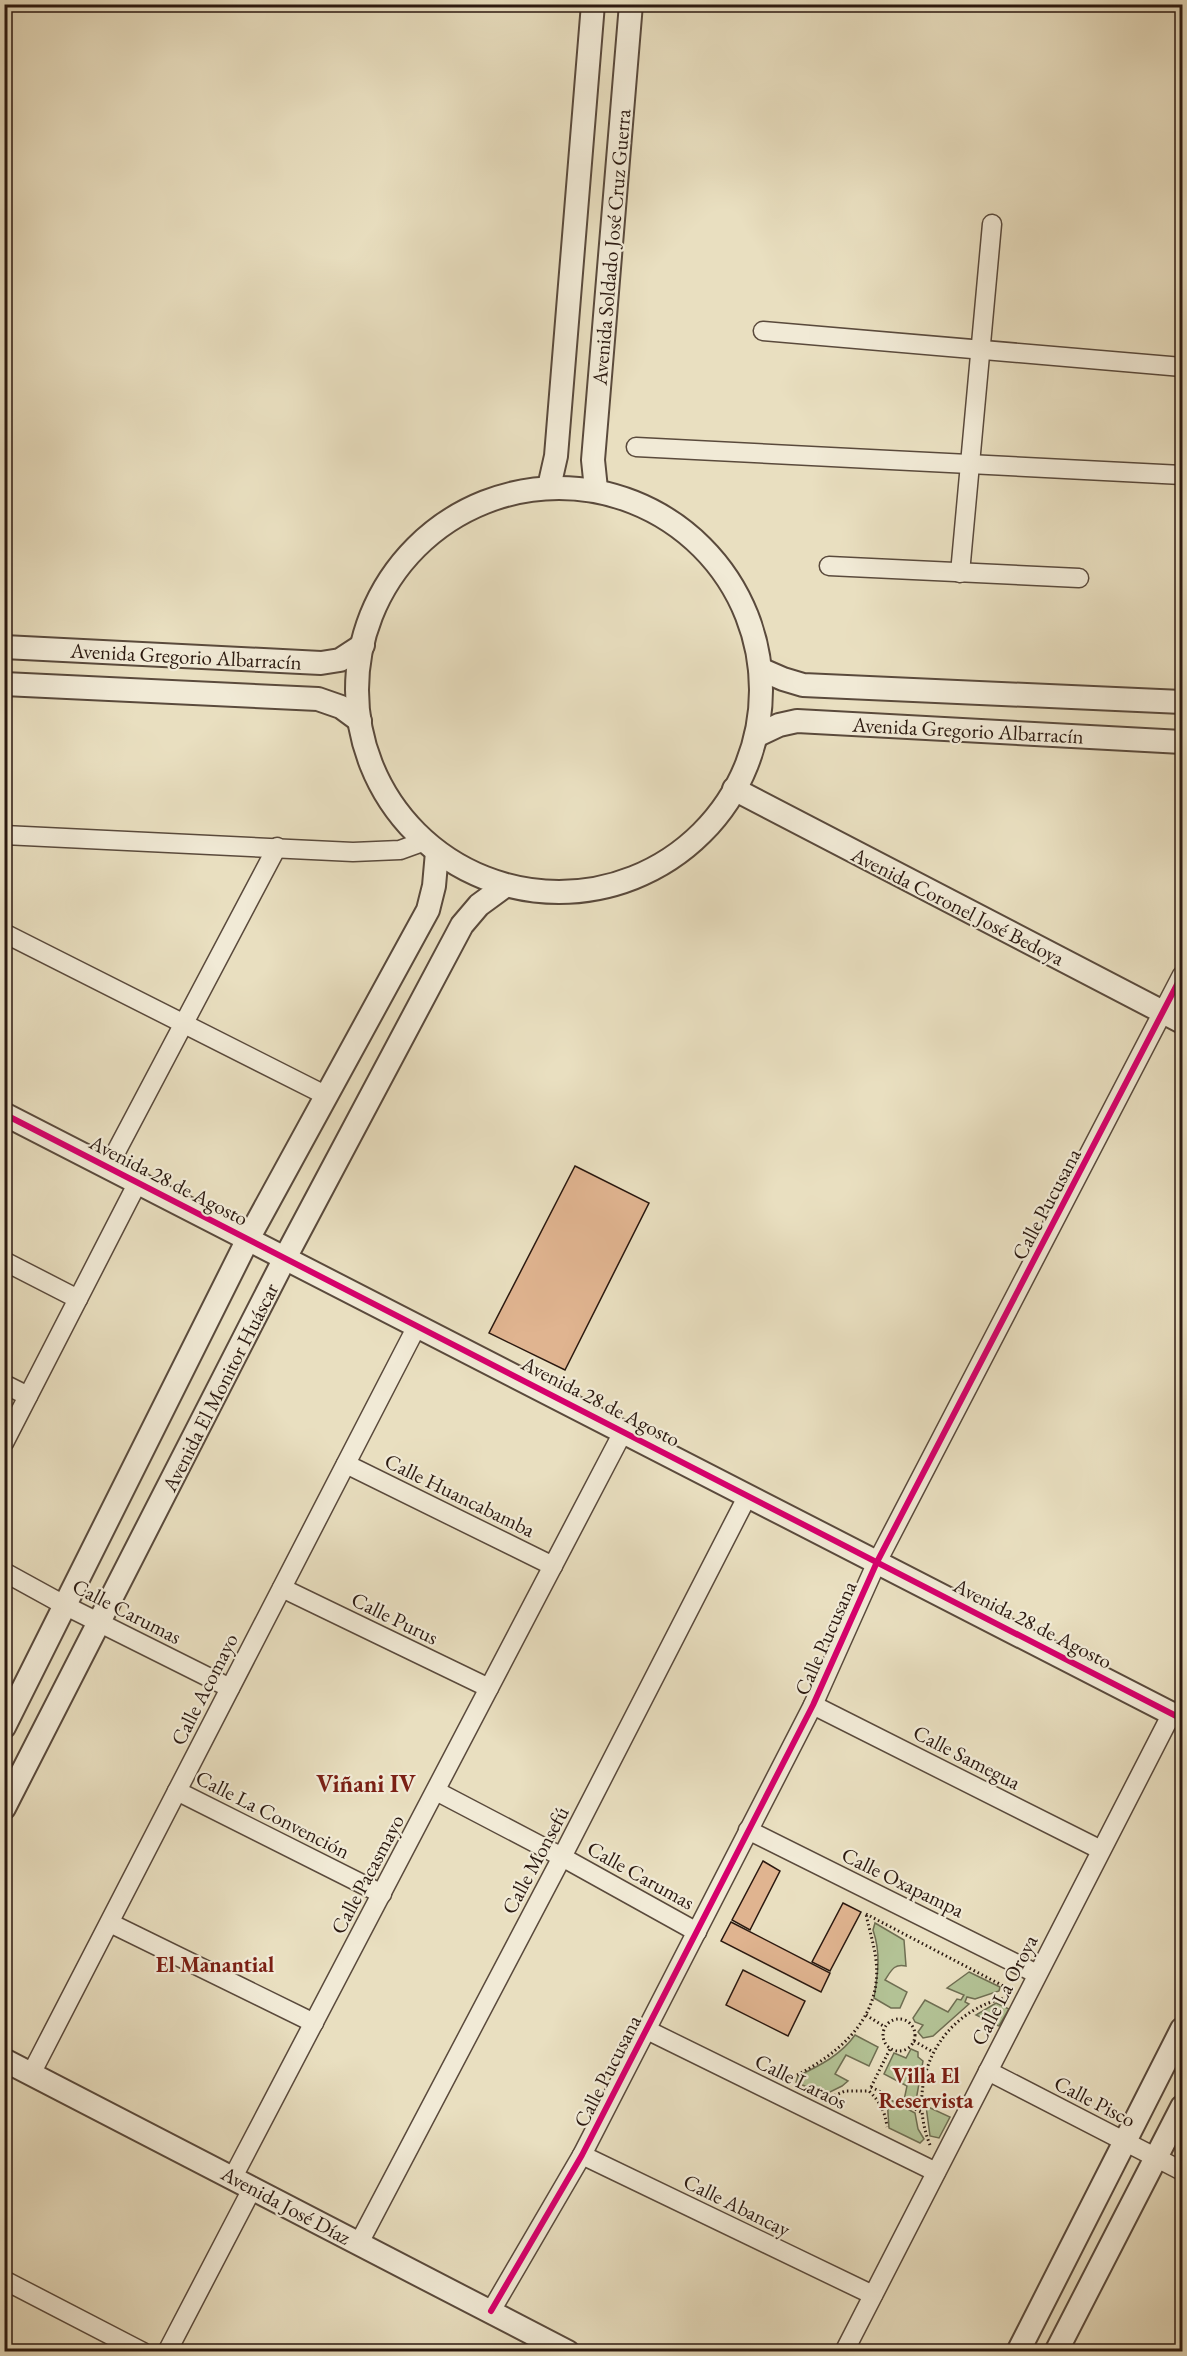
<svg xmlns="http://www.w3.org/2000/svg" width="1187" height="2356" font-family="'EB Garamond',serif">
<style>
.green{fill:#b3c295;stroke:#6f6e52;stroke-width:1.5}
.building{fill:#e0b490;stroke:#2b1910;stroke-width:1.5}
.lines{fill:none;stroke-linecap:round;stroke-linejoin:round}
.minor-casing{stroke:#5a4a3c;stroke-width:21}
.tertiary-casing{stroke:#5a4a3c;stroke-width:26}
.path{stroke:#2b1910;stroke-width:3;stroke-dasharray:1.5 3;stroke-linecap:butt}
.minor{stroke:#f1ead6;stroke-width:18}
.tertiary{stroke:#f1ead6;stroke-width:22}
.cycleway-casing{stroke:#f1ead6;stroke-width:10}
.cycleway{stroke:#d6006c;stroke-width:6}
.labels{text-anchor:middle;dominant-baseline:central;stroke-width:4.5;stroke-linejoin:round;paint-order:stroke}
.street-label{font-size:21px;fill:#2b1910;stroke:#f1ead6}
.neighbourhood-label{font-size:22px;font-weight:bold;fill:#7a1f14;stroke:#f1ead6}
.quarter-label{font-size:24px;font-weight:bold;fill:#7a1f14;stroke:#f1ead6}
</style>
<rect width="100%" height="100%" fill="#e9dfc0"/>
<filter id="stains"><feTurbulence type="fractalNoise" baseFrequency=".00333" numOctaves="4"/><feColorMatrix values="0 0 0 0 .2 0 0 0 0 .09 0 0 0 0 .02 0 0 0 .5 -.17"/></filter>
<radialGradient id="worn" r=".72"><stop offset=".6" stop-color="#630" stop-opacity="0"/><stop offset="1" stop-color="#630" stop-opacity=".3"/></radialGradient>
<g class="green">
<path d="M875 1923 904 1940 906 1966C894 1963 891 1971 885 1980L907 1992 900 2008H891L874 1998C878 1974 881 1953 873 1930Z"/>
<polygon points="969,1972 1000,1987 999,1991 975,1999 967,1997 965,2002 969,2004 933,2036 923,2038 918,2032 923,2025 915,2022 913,2018 925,2000 948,2012 957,1999 961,2000 964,1995 947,1988"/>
<polygon points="996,2003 1009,2009 999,2026 976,2015"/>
<path d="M855 2035 878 2047 869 2066 846 2055 835 2074 848 2081 842 2086 824 2095 796 2082 798 2076C819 2066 841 2055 855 2035Z"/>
<polygon points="911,2049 918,2052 918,2057 923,2061 915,2106 904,2100 907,2086 884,2074 894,2053 906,2058"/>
<polygon points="887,2098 915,2113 918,2129 924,2139 920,2143 889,2128"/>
<polygon points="926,2106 950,2117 939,2138 930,2136"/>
</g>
<g class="building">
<polygon points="575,1166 649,1203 565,1370 489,1333"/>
<polygon points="763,1861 780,1871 750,1930 732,1920"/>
<polygon points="843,1903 861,1912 830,1971 812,1962"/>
<polygon points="731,1922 830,1973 821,1992 721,1941"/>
<polygon points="743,1970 805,2001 788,2036 726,2005"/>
</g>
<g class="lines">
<g class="minor-casing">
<g id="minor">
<polyline points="763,331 1182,367"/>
<polyline points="636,447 1182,475"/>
<polyline points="829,566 1079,578"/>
<polyline points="960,573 992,224"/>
<polyline points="4,835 353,852 400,850 425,841"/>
<polyline points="4,933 327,1096"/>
<polyline points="108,1167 277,847"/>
<polyline points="4,1261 78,1299"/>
<polyline points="4,1384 28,1396"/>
<polyline points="4,1443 138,1182"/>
<polyline points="346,1464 553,1566"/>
<polyline points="4,1572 66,1606 230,1688"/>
<polyline points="282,1588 489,1688"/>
<polyline points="813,1705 1101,1850"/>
<polyline points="177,1791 382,1894"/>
<polyline points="436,1791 562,1857 697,1932"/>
<polyline points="748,1830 1037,1974"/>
<polyline points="110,1923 314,2023"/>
<polyline points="647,2030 936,2172"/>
<polyline points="988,2071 1182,2171"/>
<polyline points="31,2074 417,1326"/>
<polyline points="582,2155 873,2295"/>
<polyline points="233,2177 623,1432"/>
<polyline points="359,2243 562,1857 748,1495"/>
<polyline points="4,2280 143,2352"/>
<polyline points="491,2311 582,2155 813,1705 877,1562 1182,975"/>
<polyline points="167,2352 253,2187"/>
<polyline points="844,2352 1172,1713"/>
</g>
</g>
<g class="tertiary-casing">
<g id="tertiary">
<polyline points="549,487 556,456 593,4"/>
<circle cx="559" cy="690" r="202"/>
<polyline points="596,489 593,460 631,4"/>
<polyline points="4,647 321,663 340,660 363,645"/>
<polyline points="760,669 783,679 803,685 1182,702"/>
<polyline points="4,684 318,699 341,707 360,721"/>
<polyline points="756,736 779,725 797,721 1182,742"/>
<polyline points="734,789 1182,1022"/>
<polyline points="4,1114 1182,1719"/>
<polyline points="4,1727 248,1239 428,910 434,886 437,852"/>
<polyline points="4,1808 285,1258 462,925 479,905 505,886"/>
<polyline points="4,2060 568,2352"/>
<polyline points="1018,2352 1182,2029"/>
<polyline points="1056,2352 1182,2107"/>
</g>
</g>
<g class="path">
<polyline points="866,1914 1011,1990"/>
<polyline points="866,2015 885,2027"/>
<circle cx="899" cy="2035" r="16"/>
<polyline points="914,2041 933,2052"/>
<path d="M789 2079C837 2056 883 2019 876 1960 874 1944 869 1929 866 1914"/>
<polyline points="871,2087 921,2112"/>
<polyline points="871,2087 890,2049"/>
<path d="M826 2099 845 2091H869C880 2102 885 2111 887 2127"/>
<path d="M930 2145C905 2083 938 2013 1005 1998"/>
</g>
<use href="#minor" class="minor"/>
<use href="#tertiary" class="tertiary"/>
<g class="cycleway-casing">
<g id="cycleway">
<polyline points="4,1114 1182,1719"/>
<polyline points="491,2311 582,2155 813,1705 877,1562 1182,975"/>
</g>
</g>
<use href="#cycleway" class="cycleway"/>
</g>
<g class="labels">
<g class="street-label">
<text transform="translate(611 247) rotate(-85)">Avenida Soldado José Cruz Guerra</text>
<text transform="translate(186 656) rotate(3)">Avenida Gregorio Albarracín</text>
<text transform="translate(968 730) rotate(3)">Avenida Gregorio Albarracín</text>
<text transform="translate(958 906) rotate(27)">Avenida Coronel José Bedoya</text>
<text transform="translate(169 1180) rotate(27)">Avenida 28 de Agosto</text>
<text transform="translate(1046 1204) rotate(-62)">Calle Pucusana</text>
<text transform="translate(220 1387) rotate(-63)">Avenida El Monitor Huáscar</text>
<text transform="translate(601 1401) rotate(27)">Avenida 28 de Agosto</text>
<text transform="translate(460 1495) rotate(26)">Calle Huancabamba</text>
<text transform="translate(127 1611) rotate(27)">Calle Carumas</text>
<text transform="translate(395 1618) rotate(26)">Calle Purus</text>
<text transform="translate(1033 1623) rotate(27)">Avenida 28 de Agosto</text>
<text transform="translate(825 1638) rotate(-66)">Calle Pucusana</text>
<text transform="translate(204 1689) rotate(-63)">Calle Acomayo</text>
<text transform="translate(967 1757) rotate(27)">Calle Samegua</text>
<text transform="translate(273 1814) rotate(27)">Calle La Convención</text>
<text transform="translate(535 1860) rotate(-62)">Calle Monsefú</text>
<text transform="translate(367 1874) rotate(-62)">Calle Pacasmayo</text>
<text transform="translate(641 1875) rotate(29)">Calle Carumas</text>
<text transform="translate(903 1882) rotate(26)">Calle Oxapampa</text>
<text transform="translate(1004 1990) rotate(-63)">Calle La Oroya</text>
<text transform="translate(607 2071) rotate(-63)">Calle Pucusana</text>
<text transform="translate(801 2081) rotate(26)">Calle Laraos</text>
<text transform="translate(1095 2101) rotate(27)">Calle Pisco</text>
<text transform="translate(286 2205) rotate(28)">Avenida José Díaz</text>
<text transform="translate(737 2205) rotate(26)">Calle Abancay</text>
</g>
<g class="neighbourhood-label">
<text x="215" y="1964">El Manantial</text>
<text x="926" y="2075">Villa El<tspan x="926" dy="25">Reservista</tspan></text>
</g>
<g class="quarter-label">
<text x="366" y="1783">Viñani IV</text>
</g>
</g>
<rect width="1187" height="2356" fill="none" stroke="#e9dfc0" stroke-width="24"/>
<rect x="6" y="6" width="1175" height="2344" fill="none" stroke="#2b1910" stroke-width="3"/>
<rect x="12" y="12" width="1163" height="2332" fill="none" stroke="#2b1910" stroke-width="1.5"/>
<rect width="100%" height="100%" filter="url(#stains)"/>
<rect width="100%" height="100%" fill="url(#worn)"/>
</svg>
